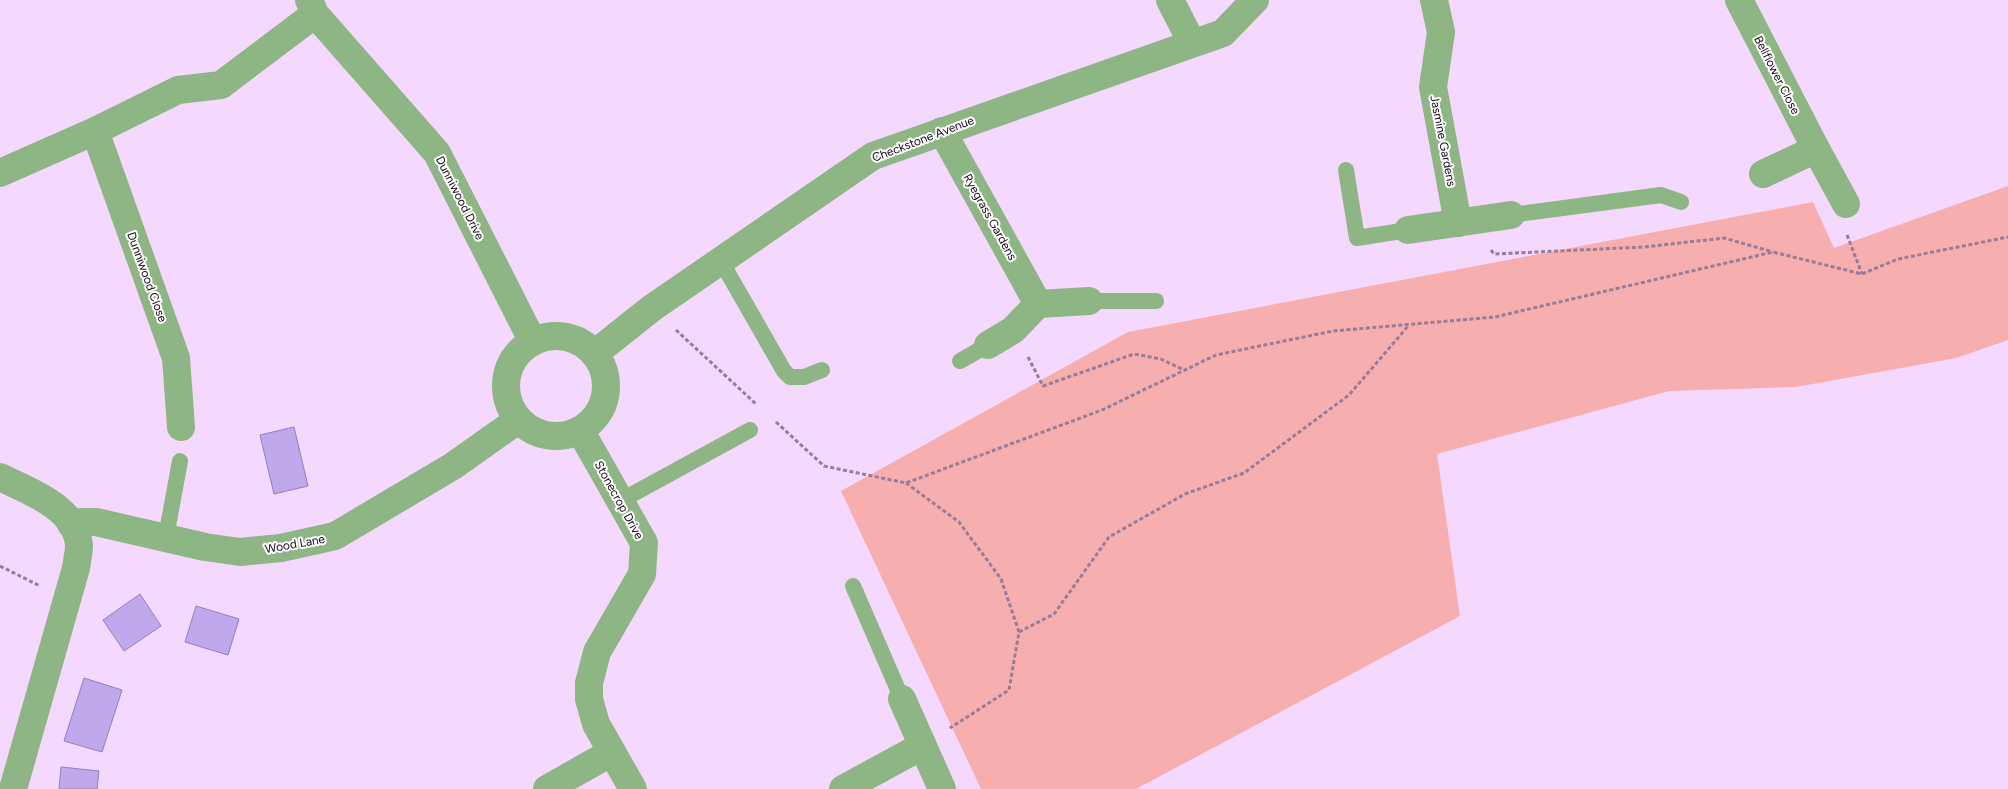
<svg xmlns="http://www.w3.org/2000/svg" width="2008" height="789" font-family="Figtree,sans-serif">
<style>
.green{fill:#f7aeae}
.building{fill:#bfa9ec;stroke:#947ebf}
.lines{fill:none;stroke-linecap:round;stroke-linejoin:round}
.path{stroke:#957d9b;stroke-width:3;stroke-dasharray:4 2.5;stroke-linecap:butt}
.service{stroke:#8eb684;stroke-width:16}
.minor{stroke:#8eb684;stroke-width:28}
.labels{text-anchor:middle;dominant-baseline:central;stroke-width:4;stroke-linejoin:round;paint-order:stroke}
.street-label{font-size:12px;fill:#140418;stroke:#fff}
</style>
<rect width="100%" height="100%" fill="#f5d8fd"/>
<polygon class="green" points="2008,186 2008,340 1956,358 1796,387 1669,391 1437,454 1460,616 1136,789 981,789 841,491 1128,332 1813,202 1834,248"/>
<g class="building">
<polygon points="294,427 308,486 274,494 260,435"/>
<polygon points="140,594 161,626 124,651 103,620"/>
<polygon points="196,606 239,619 228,655 185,642"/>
<polygon points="84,678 122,690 102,752 64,741"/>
<polygon points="61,767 99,771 97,789 59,789"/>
</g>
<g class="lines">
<g class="path">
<polyline points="1847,235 1862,274"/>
<polyline points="1491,250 1494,254 1644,247 1724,238 1773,252"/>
<polyline points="676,330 756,404"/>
<polyline points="1028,357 1043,386 1134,354 1161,359 1184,370"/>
<polyline points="776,422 824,466 906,483 1102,410 1216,355 1333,331 1495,317 1773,252 1862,274 1898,259 2008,237"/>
<polyline points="906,483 959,522 1001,579 1019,632 1009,690 950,728"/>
<polyline points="0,566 40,586"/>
<polyline points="1019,632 1054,614 1109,537 1185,494 1244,473 1349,395 1409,325"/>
</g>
<g class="service">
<polyline points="1346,170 1357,238 1408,230"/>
<polyline points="1511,215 1661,195 1681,202"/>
<polyline points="721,261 784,371 790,377 804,377 822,370"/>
<polyline points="1089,301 1156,301"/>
<polyline points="960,361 988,345"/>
<polyline points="620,501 750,430"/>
<polyline points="166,537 180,461"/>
<polyline points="853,586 902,699"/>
</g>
<g class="minor">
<polyline points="309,0 315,14 437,153 533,342"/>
<polyline points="1170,0 1192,43"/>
<polyline points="1434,0 1441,32 1433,87 1458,223"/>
<polyline points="1739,0 1816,149 1763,174"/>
<polyline points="95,131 176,358 181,427"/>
<polyline points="942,131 1038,304"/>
<polyline points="1816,149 1846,204"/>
<polyline points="0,173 95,131 178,90 221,85 315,14"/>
<polyline points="1408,230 1511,215"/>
<circle cx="556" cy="386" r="50"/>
<polyline points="988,345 1013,330 1038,304 1089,301"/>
<polyline points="594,354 652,308 873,156 1223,33 1255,0"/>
<polyline points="580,430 644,543 642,574 597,652 589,683 589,699 596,724 633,789"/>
<path d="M0 477C28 491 76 507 79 545 79 552 77 561 76 568L13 789"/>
<polyline points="71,524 82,522 96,522 205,547 240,552 281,548 335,536 453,466 518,420"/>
<polyline points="902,699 942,789"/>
<polyline points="547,789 612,752"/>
<polyline points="843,789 922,746"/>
</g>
</g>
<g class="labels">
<g class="street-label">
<text transform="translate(1777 75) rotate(63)">Bellflower Close</text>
<text transform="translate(923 139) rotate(-21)">Checkstone Avenue</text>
<text transform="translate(1443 141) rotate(79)">Jasmine Gardens</text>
<text transform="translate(460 198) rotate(63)">Dunniwood Drive</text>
<text transform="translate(990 217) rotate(61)">Ryegrass Gardens</text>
<text transform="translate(147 277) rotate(70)">Dunniwood Close</text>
<text transform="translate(619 500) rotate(61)">Stonecrop Drive</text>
<text transform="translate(295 544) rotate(-10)">Wood Lane</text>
</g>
</g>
</svg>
